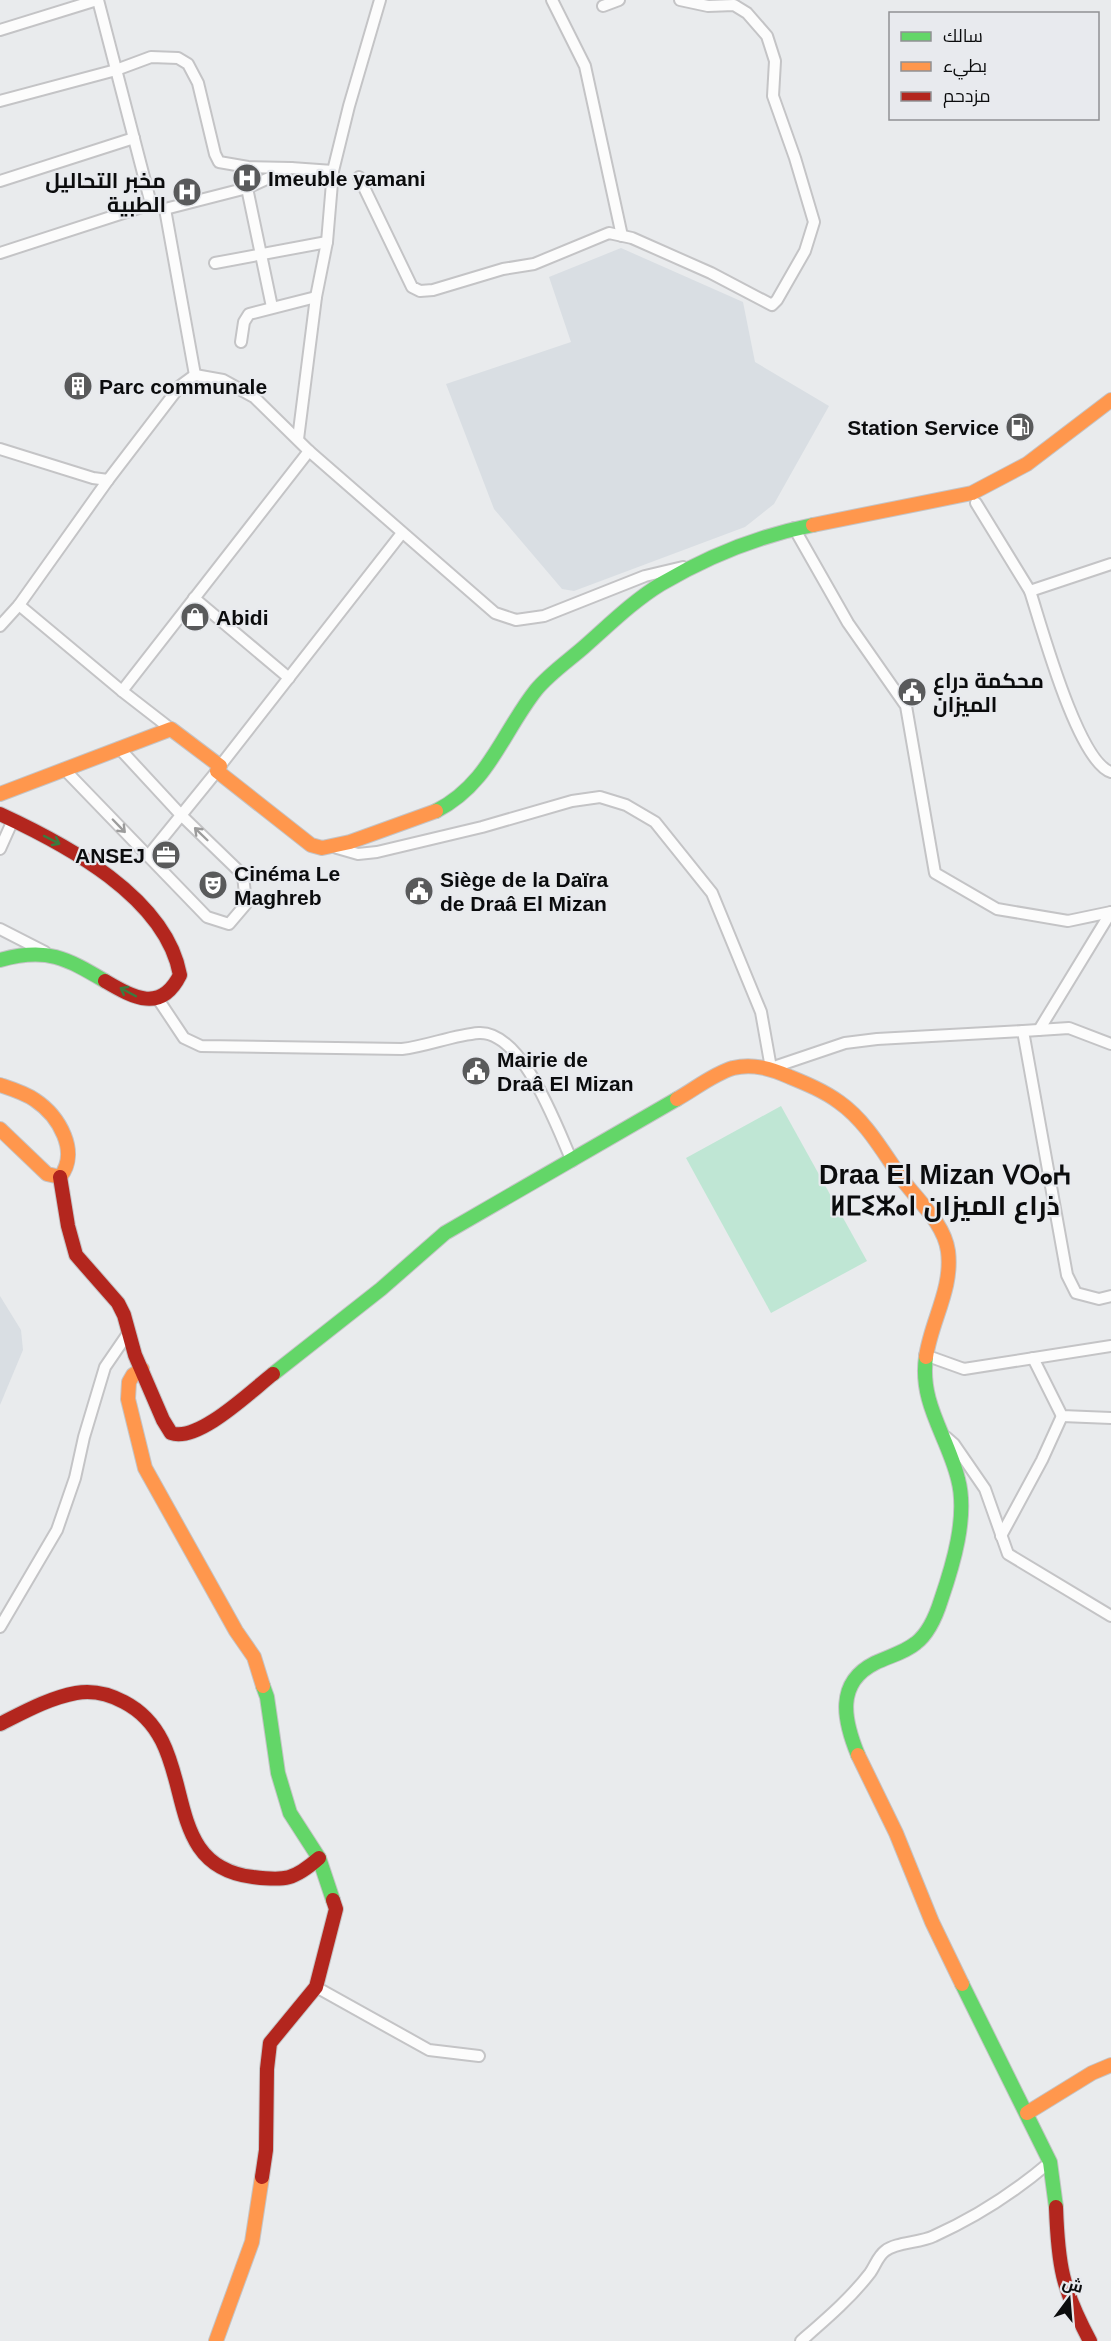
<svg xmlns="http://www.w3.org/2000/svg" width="1111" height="2341" font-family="Helvetica,Cairo,'Noto Sans Tifinagh',sans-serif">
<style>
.built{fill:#d9dee3}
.green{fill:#bfe6d4}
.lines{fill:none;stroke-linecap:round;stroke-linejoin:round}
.street-casing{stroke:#c4c4c6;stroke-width:14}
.fast-casing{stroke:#c4c4c6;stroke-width:16}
.slow-casing{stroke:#c4c4c6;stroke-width:16}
.jam-casing{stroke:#c4c4c6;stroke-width:16}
.street{stroke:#fcfcfc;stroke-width:10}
.fast{stroke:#63d668;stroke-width:14}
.slow{stroke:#ff974d;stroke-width:14}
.jam{stroke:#b3261e;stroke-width:14}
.oneway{stroke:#9c9c9c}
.oneway2{stroke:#3b7b3f}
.labels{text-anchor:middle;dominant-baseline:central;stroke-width:4.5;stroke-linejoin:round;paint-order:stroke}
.poi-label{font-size:21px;font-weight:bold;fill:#0b0c0d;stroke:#e8eaee;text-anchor:start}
.district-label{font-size:27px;font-weight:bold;fill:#0b0c0d;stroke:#e8eaee}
</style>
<rect width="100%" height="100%" fill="#e9ebed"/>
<g class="built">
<polygon points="621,248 743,302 755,362 829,406 774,504 745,527 574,591 562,589 494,509 446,384 571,342 549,277"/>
<polygon points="0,1296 21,1330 23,1350 0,1405"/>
</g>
<polygon class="green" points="781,1106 867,1261 771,1313 686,1158"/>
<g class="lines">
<g class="street-casing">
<g id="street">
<polyline points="98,0 151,204"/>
<polyline points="552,0 585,66 622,236"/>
<polyline points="603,6 619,0"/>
<polyline points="0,30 97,0"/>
<polyline points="0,101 116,70 151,57 178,58 188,64 198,83 215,154 219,162 248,167 291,168"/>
<polyline points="359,177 412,287 420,291 433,290 503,269 534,264 609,233 632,238 711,273 772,305 777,300 805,251 814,222 795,158 773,96 775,61 767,36 747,13 734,5 708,6 680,0"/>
<polyline points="0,181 134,138"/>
<polyline points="247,188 272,307"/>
<polyline points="165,209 195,375"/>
<polyline points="0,253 151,204 165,209 247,188 291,168 333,171"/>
<polyline points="215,263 327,242"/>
<polyline points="241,342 244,322 249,314 316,297"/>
<polyline points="298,439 316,297 327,242 333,171 349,106 380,0"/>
<polyline points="0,449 93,478 108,480"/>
<polyline points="976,503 1030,591 1111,564"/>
<polyline points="794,528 848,623 906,706 935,873 997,909 1068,921 1111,912"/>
<path d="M1030 591C1041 625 1078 762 1111 772"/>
<polyline points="194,598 289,678"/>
<polyline points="0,626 19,605"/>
<polyline points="122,691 309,451"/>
<polyline points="171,729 122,691 19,605 108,480 180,386 195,375 223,380 254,397 309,451 495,613 516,620 544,616 645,576 683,567"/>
<polyline points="220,766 402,533"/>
<polyline points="64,769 207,917 229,924 246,904 243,875 181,815 119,748"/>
<polyline points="337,848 358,854 377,852 482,827 572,801 600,797 626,805 655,822 712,893 761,1012 771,1068 845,1043 877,1039 1023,1031"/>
<polyline points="0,849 13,820"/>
<polyline points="148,856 217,771"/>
<polyline points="0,929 45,952"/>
<path d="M158 999 184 1038 201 1046 402 1049C428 1046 453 1035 479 1033 523 1031 557 1128 572 1161"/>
<polyline points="1039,1030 1111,912"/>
<polyline points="1111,1044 1069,1028 1023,1031 1067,1275 1076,1293 1099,1299 1111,1296"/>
<polyline points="925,1355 964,1369 1111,1346"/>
<polyline points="1033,1358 1062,1416 1111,1418"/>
<polyline points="946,1437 954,1444 985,1489 1008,1554 1111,1616"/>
<polyline points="1001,1536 1042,1460 1062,1416"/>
<polyline points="0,1627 57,1530 75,1478 84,1437 105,1367 129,1332"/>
<polyline points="316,1987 429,2050 479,2056"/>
<path d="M801 2341C825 2320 850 2299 870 2273 875 2266 878 2256 885 2251 896 2242 920 2243 934 2236 974 2218 1016 2191 1050 2162"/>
</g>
</g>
<g class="fast-casing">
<g id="fast">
<path d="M436 811C489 784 502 733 536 690 549 674 568 661 584 647 608 626 633 601 661 584 710 555 758 536 813 525"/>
<path d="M0 960C47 947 66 958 105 981"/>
<polyline points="273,1374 381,1289 445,1233 677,1099"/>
<polyline points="263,1686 267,1697 278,1773 290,1813 319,1858 333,1900"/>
<path d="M858 1755C844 1721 835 1683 875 1663 889 1656 904 1653 916 1643 929 1633 936 1616 941 1600 953 1565 968 1516 958 1479 948 1437 919 1403 926 1357"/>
<polyline points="962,1984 1050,2162 1056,2207"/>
</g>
</g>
<g class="slow-casing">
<g id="slow">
<polyline points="813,525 972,493 1027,464 1111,400"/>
<polyline points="0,794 171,729 220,766 217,771 311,845 322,848 350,842 436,811"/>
<path d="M0 1085C12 1089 25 1093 35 1100 59 1116 80 1152 60 1177L47 1174 0 1129"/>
<path d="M677 1099C695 1089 713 1074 733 1068 753 1063 772 1069 790 1077 807 1084 824 1091 839 1102 866 1121 883 1152 902 1179 918 1201 944 1223 948 1251 953 1289 931 1321 926 1357"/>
<polyline points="142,1369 133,1375 129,1382 128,1399 145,1468 236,1631 254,1657 263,1686"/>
<polyline points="858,1755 896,1833 932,1922 962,1984"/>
<polyline points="1027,2113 1092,2073 1111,2065"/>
<polyline points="216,2341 252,2242 262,2177"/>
</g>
</g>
<g class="jam-casing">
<g id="jam">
<path d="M0 814C65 844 166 897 180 975 161 1013 134 998 105 981"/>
<path d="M60 1177 68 1226 76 1255 118 1303 124 1315 135 1355 163 1420 171 1433C198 1443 251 1391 273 1374"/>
<path d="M0 1724C24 1712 49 1698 76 1693 93 1690 109 1694 124 1702 205 1744 152 1865 253 1877 285 1881 294 1880 319 1858"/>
<polyline points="262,2177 266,2150 267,2069 270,2043 316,1987 336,1909 333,1900"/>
<path d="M1056 2207C1058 2265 1062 2289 1090 2341"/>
</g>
</g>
<use href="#street" class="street"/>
<use href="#fast" class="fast"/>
<use href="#slow" class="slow"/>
<use href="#jam" class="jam"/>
</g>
<defs><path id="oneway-shaft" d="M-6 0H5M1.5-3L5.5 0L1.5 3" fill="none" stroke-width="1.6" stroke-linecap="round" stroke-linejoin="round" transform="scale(1.5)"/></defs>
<g class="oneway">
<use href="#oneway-shaft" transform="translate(119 826) rotate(46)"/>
<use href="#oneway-shaft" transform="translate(201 834) rotate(-136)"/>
</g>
<g class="oneway2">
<use href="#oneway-shaft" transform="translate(52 840) rotate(27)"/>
<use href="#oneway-shaft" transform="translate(128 992) rotate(-152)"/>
</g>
<defs>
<g id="hospital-disc" transform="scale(1.5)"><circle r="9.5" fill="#595a5b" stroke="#e8eaee"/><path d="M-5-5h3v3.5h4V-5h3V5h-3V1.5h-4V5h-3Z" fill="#fff"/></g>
<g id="building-disc" transform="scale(1.5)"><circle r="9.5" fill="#595a5b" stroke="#e8eaee"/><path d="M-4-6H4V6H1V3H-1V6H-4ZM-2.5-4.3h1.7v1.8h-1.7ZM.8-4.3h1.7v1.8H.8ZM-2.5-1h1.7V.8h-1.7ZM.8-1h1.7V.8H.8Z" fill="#fff"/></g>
<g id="fuel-disc" transform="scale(1.5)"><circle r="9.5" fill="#595a5b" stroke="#e8eaee"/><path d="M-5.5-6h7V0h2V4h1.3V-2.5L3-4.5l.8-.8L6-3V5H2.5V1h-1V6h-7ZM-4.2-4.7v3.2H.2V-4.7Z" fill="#fff"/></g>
<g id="shop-disc" transform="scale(1.5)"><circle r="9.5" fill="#595a5b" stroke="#e8eaee"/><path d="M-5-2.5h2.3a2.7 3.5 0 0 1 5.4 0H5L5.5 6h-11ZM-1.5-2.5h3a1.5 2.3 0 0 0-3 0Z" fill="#fff"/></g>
<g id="civic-disc" transform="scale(1.5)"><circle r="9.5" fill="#595a5b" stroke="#e8eaee"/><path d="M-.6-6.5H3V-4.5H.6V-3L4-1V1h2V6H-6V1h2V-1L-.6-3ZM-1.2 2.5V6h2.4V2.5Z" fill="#fff"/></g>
<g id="office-disc" transform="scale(1.5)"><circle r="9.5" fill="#595a5b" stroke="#e8eaee"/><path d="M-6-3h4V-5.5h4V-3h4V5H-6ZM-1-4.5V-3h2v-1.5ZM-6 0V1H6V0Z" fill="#fff"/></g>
<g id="theatre-disc" transform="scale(1.5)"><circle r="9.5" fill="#595a5b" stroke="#e8eaee"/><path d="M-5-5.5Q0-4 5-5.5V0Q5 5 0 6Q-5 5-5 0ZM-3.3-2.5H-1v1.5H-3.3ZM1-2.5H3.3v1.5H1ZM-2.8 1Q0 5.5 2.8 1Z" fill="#fff"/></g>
</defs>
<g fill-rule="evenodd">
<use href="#hospital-disc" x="247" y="178"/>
<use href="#hospital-disc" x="187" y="192"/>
<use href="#building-disc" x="78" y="386"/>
<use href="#fuel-disc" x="1020" y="427"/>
<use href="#shop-disc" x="195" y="617"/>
<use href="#civic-disc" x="912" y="692"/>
<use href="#office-disc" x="166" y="855"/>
<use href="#theatre-disc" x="213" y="885"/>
<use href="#civic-disc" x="419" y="891"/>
<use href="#civic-disc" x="476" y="1071"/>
</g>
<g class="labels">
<g class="poi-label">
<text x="268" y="178">Imeuble yamani</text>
<text x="166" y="180" text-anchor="end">مخبر التحاليل<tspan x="166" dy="24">الطبية</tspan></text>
<text x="99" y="386">Parc communale</text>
<text x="999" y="427" text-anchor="end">Station Service</text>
<text x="216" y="617">Abidi</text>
<text x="933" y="680">محكمة دراع<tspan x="933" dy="24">الميزان</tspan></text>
<text x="145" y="855" text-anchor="end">ANSEJ</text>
<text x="234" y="873">Cinéma Le<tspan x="234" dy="24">Maghreb</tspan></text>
<text x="440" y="879">Siège de la Daïra<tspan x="440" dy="24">de Draâ El Mizan</tspan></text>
<text x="497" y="1059">Mairie de<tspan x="497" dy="24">Draâ El Mizan</tspan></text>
</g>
<g class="district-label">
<text x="945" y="1175">Draa El Mizan ⴸⵔⴰⵄ<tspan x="945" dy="31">ⵍⵎⵉⵣⴰⵏ ذراع الميزان</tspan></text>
</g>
</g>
<rect x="889" y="12" width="210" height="108" fill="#e8eaee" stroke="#909194" stroke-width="1.5"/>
<rect x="901" y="32" width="30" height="9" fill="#63d668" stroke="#909194" stroke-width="1.5"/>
<text x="943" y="42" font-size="18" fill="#0b0c0d">سالك</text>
<rect x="901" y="62" width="30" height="9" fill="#ff974d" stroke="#909194" stroke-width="1.5"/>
<text x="943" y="72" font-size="18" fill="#0b0c0d">بطيء</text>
<rect x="901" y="92" width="30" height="9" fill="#b3261e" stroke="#909194" stroke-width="1.5"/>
<text x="943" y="102" font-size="18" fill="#0b0c0d">مزدحم</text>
<g transform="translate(1069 2299) rotate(16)" stroke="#e8eaee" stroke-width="4.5" paint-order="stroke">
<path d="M0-4.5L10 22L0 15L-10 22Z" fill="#0b0c0d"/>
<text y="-9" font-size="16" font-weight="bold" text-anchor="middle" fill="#0b0c0d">ش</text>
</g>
</svg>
